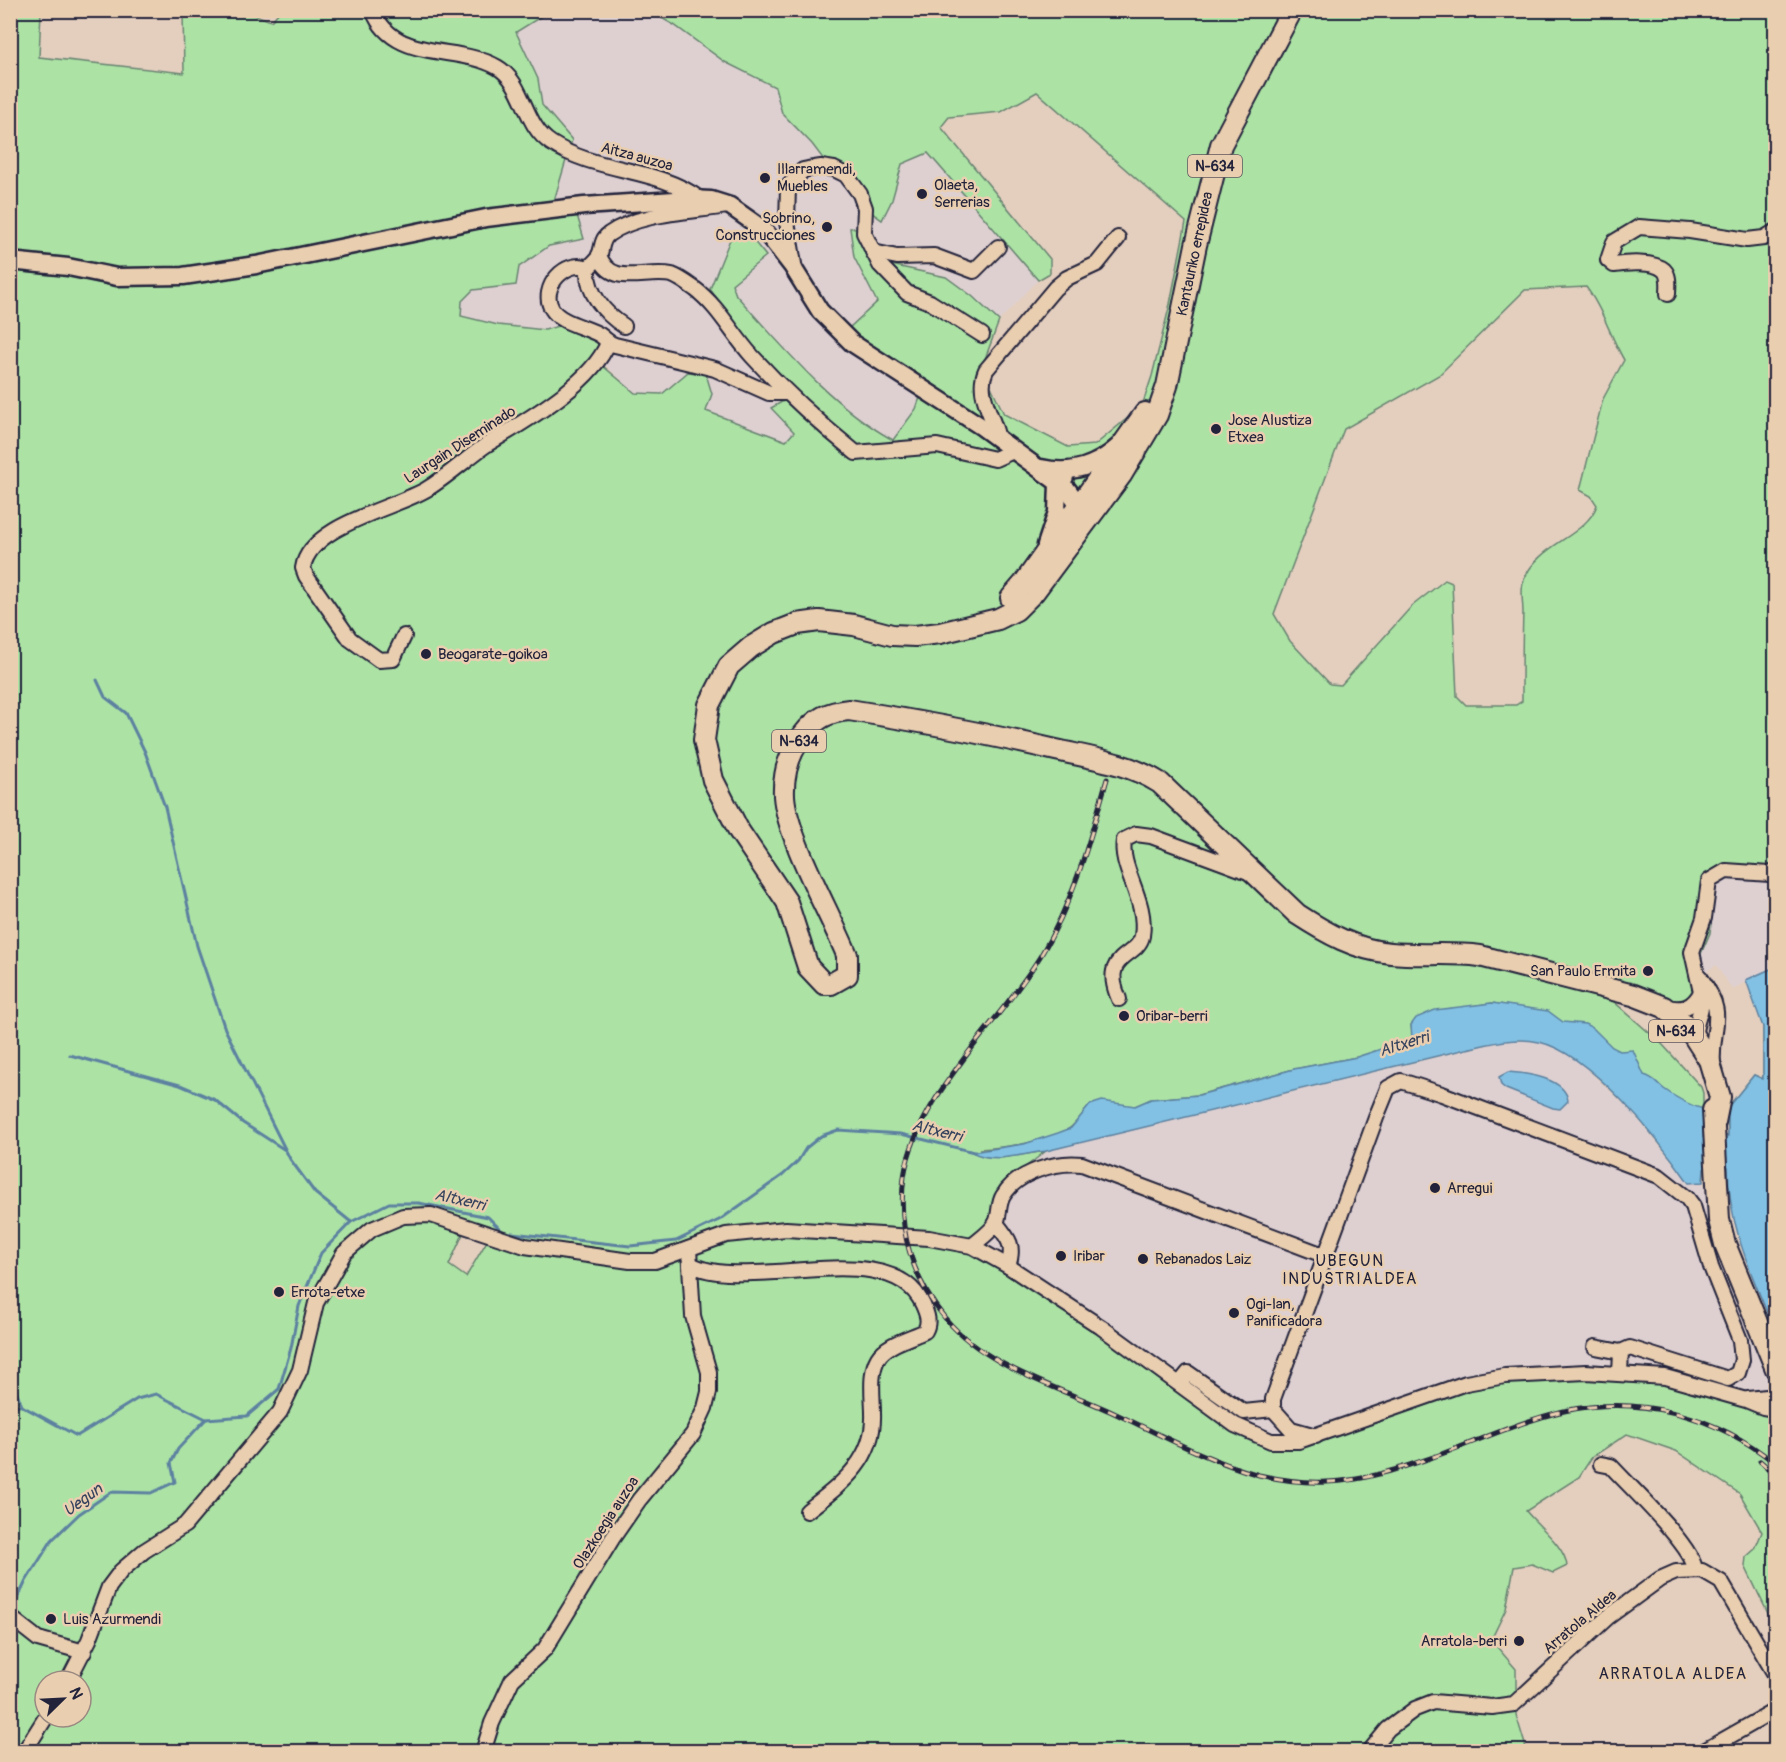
<svg xmlns="http://www.w3.org/2000/svg" width="1786" height="1762" font-family="Pangolin,sans-serif">
<style>
.built{fill:#ded0d1}
.green{fill:#ace3a5;stroke:#678270;stroke-width:1.5;fill-rule:evenodd}
.water{fill:#82c1e3;stroke:#5c81a0;stroke-width:1.5}
.lines{fill:none;stroke-linecap:round;stroke-linejoin:round}
.stream{stroke:#5c81a0;stroke-width:3}
.minor-casing{stroke:#22223b;stroke-width:18}
.major-casing{stroke:#22223b;stroke-width:21}
.highway-casing{stroke:#22223b;stroke-width:24}
.minor{stroke:#e9ceb0;stroke-width:14}
.major{stroke:#e9ceb0;stroke-width:16}
.highway{stroke:#e9ceb0;stroke-width:20}
.rail-casing{stroke:#22223b;stroke-width:5}
.rail{stroke:#e9ceb0;stroke-width:3;stroke-dasharray:9;stroke-linecap:butt}
.poi-dot{fill:#22223b;stroke:#e9ceb0;stroke-width:2}
.labels{text-anchor:middle;dominant-baseline:central;stroke-width:5;stroke-linejoin:round;paint-order:stroke}
.shield{fill:#e9ceb0;stroke:#5e565e;stroke-width:1.5}
.shield-label{font-size:14px;font-weight:bold;fill:#22223b}
.street-label{font-size:15px;fill:#22223b;stroke:#e9ceb0}
.poi-label{font-size:15px;fill:#22223b;stroke:#e9ceb0;text-anchor:start}
.water-label{font-size:16px;font-style:italic;fill:#35425d;stroke:#e9ceb0}
.neighbourhood-label{font-size:16px;letter-spacing:1.5px;fill:#22223b;stroke:#e9ceb0}
</style>
<rect width="100%" height="100%" fill="#e4cfbf"/>
<filter id="ink" filterUnits="userSpaceOnUse"><feTurbulence type="fractalNoise" baseFrequency=".0167" numOctaves="2"/><feDisplacementMap in="SourceGraphic" scale="12" xChannelSelector="R" yChannelSelector="G"/><feConvolveMatrix kernelMatrix="1 2 1 2 8 2 1 2 1" color-interpolation-filters="sRGB"/></filter>
<g filter="url(#ink)">
<g class="built">
<polygon points="550,11 559,16 570,11 649,11 674,25 725,62 775,87 782,114 812,144 824,160 849,171 867,191 871,212 892,200 902,164 928,152 1038,280 999,321 972,296 946,277 854,257 877,302 849,328 925,383 916,409 893,440 864,424 834,399 797,362 736,295 721,257 754,350 798,394 780,402 794,433 786,441 706,411 688,373 662,394 635,393 562,325 545,330 497,325 461,316 462,301 473,290 515,285 519,267 549,246 584,239 554,202 572,140 542,105 538,79 516,32"/>
<polygon points="1739,875 1775,879 1775,967 1732,989 1716,965 1704,973 1699,966 1700,956 1710,933 1715,884 1725,878"/>
<polygon points="1504,1041 1538,1041 1563,1050 1578,1061 1631,1111 1688,1181 1703,1182 1716,1239 1775,1394 1323,1428 1271,1437 1251,1429 992,1251 984,1241 995,1201 1014,1176 1046,1151"/>
</g>
<path class="green" d="M281 10 550 11 516 32 538 79 542 105 572 140 554 201 577 215 584 239 549 246 519 267 516 285 473 290 462 301 461 316 498 325 545 330 561 325 601 342 608 355 603 366 635 393 662 394 688 372 706 374 712 394 706 411 786 441 794 432 771 408 798 393 754 350 710 289 733 232 748 234 766 256 732 284 736 295C784 348 830 405 893 440L916 409 925 383 848 329 877 302 854 257 850 228 870 227 887 264 946 277 972 296 999 321 982 367 1004 414 1068 447 1095 445 1142 406 1152 376 1170 304 1186 222 1037 92 1001 112 949 117 941 127 1050 259V273L1038 280 928 153 902 164 892 200 882 220 871 212 867 191 849 171 824 160 812 144 782 113 775 87 725 62 674 25 649 11H1775V879C1753 877 1734 872 1715 884L1710 933 1700 956 1699 966 1704 973 1688 1003 1612 1000 1662 1044 1701 1087 1703 1093V1136H1728V1107L1754 1075 1763 1079V1027L1775 1143 1703 1142 1539 1011 1492 1003 1471 1006 1411 1025 1413 1039 1357 1057 1294 1069 1198 1095 1151 1099 1135 1106 1090 1105C1084 1112 1078 1121 1071 1127 1056 1141 1000 1148 979 1149L1000 1158 1046 1151 1014 1176 995 1201 984 1241 992 1251 1234 1418 1271 1437 1294 1436 1492 1372 1630 1368 1775 1413V1628L1745 1566 1746 1557 1755 1549 1762 1532 1740 1494 1676 1451 1627 1434 1592 1457 1579 1477 1526 1511C1538 1526 1565 1546 1567 1566L1553 1573 1532 1564 1514 1567 1506 1609 1491 1640 1516 1669V1715L1527 1751 1152 1752 1149 1744 1126 1752H11V11H41L39 57 184 73 183 11H245L271 21ZM1586 287C1603 309 1610 336 1624 360L1603 399 1580 490 1591 496 1597 505C1586 537 1537 544 1524 580 1520 588 1523 603 1523 612 1522 642 1522 671 1522 701L1516 705H1466L1457 696 1452 583 1445 580 1412 606 1341 685 1330 684 1290 641 1274 614 1344 429 1439 375 1525 290ZM463 1234 487 1241 466 1277 449 1265ZM45 1681H81V1717H45Z"/>
<g class="water">
<path d="M1775 967V1332C1753 1277 1728 1227 1728 1167L1704 1169 1703 1182 1689 1183C1659 1140 1590 1053 1539 1042 1515 1036 1489 1044 1466 1049L1046 1151C1022 1154 994 1164 972 1152L1024 1144 1058 1133 1071 1128 1090 1105 1102 1101 1135 1106 1151 1099 1199 1095 1294 1069 1357 1057 1412 1039 1411 1025 1416 1018 1435 1010 1492 1003 1548 1011 1563 1022 1585 1024 1593 1028 1612 1047 1620 1051 1633 1050 1644 1075C1655 1078 1656 1083 1664 1089 1676 1098 1689 1105 1703 1109V1136H1728V1107L1754 1075 1763 1079V1027L1746 980Z"/>
<path d="M1508 1072C1526 1073 1566 1078 1568 1101L1560 1109 1553 1108 1506 1089 1501 1085 1499 1077Z"/>
</g>
<g class="lines">
<g class="stream">
<polyline points="97,680 105,697 126,713 145,752 165,807 197,946 225,1029 290,1159 315,1193 351,1222"/>
<polyline points="70,1055 180,1085 215,1100 243,1123 285,1150"/>
<polyline points="10,1374 22,1406"/>
<polyline points="10,1405 22,1406 77,1436 137,1399 156,1394 206,1419 247,1416 279,1389 291,1348 299,1306 321,1253 351,1222 389,1203 419,1203 488,1217 503,1232 630,1246 676,1241 721,1219 783,1175 798,1161 806,1148 821,1136 838,1130 901,1134 974,1152"/>
<polyline points="16,1615 17,1600 26,1581 52,1540 79,1514 111,1492 151,1493 175,1482 171,1463 178,1449 206,1419"/>
</g>
<g class="minor-casing">
<g id="minor">
<path d="M373 10C393 63 457 44 497 67 525 83 523 125 551 143 597 173 657 167 700 199"/>
<polyline points="873,252 897,257 934,256 974,271 998,247"/>
<path d="M599 255C611 289 645 269 672 275 680 278 688 284 695 289 719 307 732 334 752 356 784 391 819 423 856 453L937 446 995 459 1013 451"/>
<path d="M588 268C566 258 539 288 552 309 560 323 587 327 600 335 606 339 608 343 615 345L715 369 769 393H787"/>
<polyline points="795,270 787,222 788,187 803,170 808,169 821,167 834,169 846,175 860,194 865,208 864,233 880,265 907,293 930,302 982,335"/>
<path d="M1668 294C1668 286 1670 276 1664 270 1654 261 1627 263 1614 265L1608 260 1614 242 1639 227 1690 231 1747 240 1764 238 1776 231"/>
<path d="M624 326C605 314 586 292 588 268 591 265 595 262 598 258 603 250 600 240 609 234 640 212 693 212 727 206"/>
<path d="M998 439C994 417 975 393 986 370L1055 288 1067 278 1097 264 1118 238"/>
<path d="M404 636 393 659 379 660 350 639 306 576 303 568C309 525 396 508 427 489 448 476 466 459 486 445 523 422 591 385 608 343"/>
<path d="M1700 977C1729 1018 1710 1024 1713 1066"/>
<path d="M1119 999C1099 953 1138 958 1142 936 1148 900 1119 869 1124 840L1136 834 1151 836 1251 873"/>
<path d="M1665 1007C1682 1010 1692 1009 1701 992L1692 952 1704 918 1709 881 1726 871 1770 874 1776 871"/>
<path d="M1695 1039C1693 1022 1705 1010 1701 992"/>
<path d="M996 1223C1009 1239 1015 1246 1008 1266"/>
<path d="M972 1246C979 1240 992 1231 996 1223 1000 1215 998 1204 1003 1196 1017 1172 1056 1161 1082 1164L1326 1256"/>
<path d="M690 1264C748 1295 892 1233 923 1305 927 1314 930 1322 925 1331 911 1338 886 1344 878 1358 869 1373 873 1397 873 1413 875 1461 840 1485 807 1511"/>
<polyline points="1595,1347 1621,1352"/>
<polyline points="1180,1383 1188,1373 1244,1412 1273,1409"/>
<polyline points="1748,1399 1776,1396"/>
<polyline points="1316,1436 1291,1429 1273,1409 1273,1399 1377,1115 1388,1088 1401,1081 1442,1094 1659,1176 1687,1198 1693,1206 1711,1267 1740,1340 1742,1360 1738,1373 1728,1379 1630,1348 1621,1352 1620,1373"/>
<path d="M1601 1464 1611 1466C1629 1486 1694 1547 1695 1570"/>
<polyline points="10,1617 38,1639 84,1652"/>
<polyline points="68,1681 89,1640 109,1587 121,1571 144,1551 185,1525 280,1412 300,1370 316,1303 344,1253 372,1229 403,1216 431,1215 525,1246 630,1261 655,1261 726,1235 786,1229 929,1238 972,1246 1008,1266 1101,1327 1235,1425 1271,1441 1299,1441 1466,1383 1505,1376 1586,1372 1665,1377 1746,1400 1763,1407 1776,1409"/>
<polyline points="24,1752 46,1717"/>
<polyline points="483,1752 492,1723 512,1680 545,1649 612,1539 639,1500 693,1434 705,1408 709,1392 709,1372 693,1316 689,1249"/>
<polyline points="1369,1752 1388,1729 1415,1709 1433,1702 1492,1707 1514,1704 1608,1617 1660,1579 1676,1572 1702,1571 1721,1582 1776,1676"/>
<polyline points="1702,1752 1776,1710"/>
</g>
</g>
<g class="major-casing">
<g id="major">
<polyline points="10,261 68,267 117,277 183,276 256,265 486,218 584,206 690,199 711,200 730,206 764,230 792,266 820,311 852,343 982,427 1068,490 1079,505"/>
<path d="M1041 468C1071 475 1096 467 1119 446"/>
<polyline points="1046,545 1057,512 1058,483 1065,477"/>
</g>
</g>
<g class="highway-casing">
<g id="highway">
<path d="M1292 10 1221 145 1196 245 1167 386 1157 415 1122 474 1034 592 1016 610 998 619 940 633 915 636 892 635 854 625 819 621 797 624 774 633 751 647 729 666 709 705 704 740 713 780 739 831 787 902 808 967 824 984H831L847 975V955C830 913 787 838 784 796 783 774 789 753 803 735 816 718 828 712 849 710 918 721 988 734 1056 750 1091 758 1129 763 1160 783L1297 914C1326 933 1356 950 1391 953 1421 956 1450 952 1480 956L1633 995 1664 1007 1689 1029 1709 1060 1720 1097 1715 1122"/>
<polyline points="1011,598 1024,583 1145,413"/>
<polyline points="1713,1110 1719,1220 1725,1244 1776,1369"/>
</g>
</g>
<use href="#minor" class="minor"/>
<use href="#major" class="major"/>
<use href="#highway" class="highway"/>
<g class="rail-casing">
<g id="rail">
<path d="M1107 779C1090 839 1074 901 1041 955 999 1024 916 1097 904 1177 897 1227 912 1279 945 1318 987 1368 1056 1386 1114 1413 1161 1435 1209 1461 1259 1475 1281 1480 1304 1483 1327 1482 1365 1481 1401 1468 1436 1456 1478 1441 1521 1421 1564 1411 1640 1395 1716 1415 1776 1464"/>
<polyline points="1760,1461 1776,1475"/>
</g>
</g>
<use href="#rail" class="rail"/>
</g>
</g>
<g class="poi-dot">
<circle cx="765" cy="178" r="6"/>
<circle cx="922" cy="194" r="6"/>
<circle cx="827" cy="227" r="6"/>
<circle cx="1216" cy="429" r="6"/>
<circle cx="426" cy="654" r="6"/>
<circle cx="1648" cy="971" r="6"/>
<circle cx="1124" cy="1016" r="6"/>
<circle cx="1435" cy="1188" r="6"/>
<circle cx="1061" cy="1256" r="6"/>
<circle cx="1143" cy="1259" r="6"/>
<circle cx="279" cy="1292" r="6"/>
<circle cx="1234" cy="1313" r="6"/>
<circle cx="51" cy="1619" r="6"/>
<circle cx="1519" cy="1641" r="6"/>
</g>
<g class="labels">
<g class="shield">
<rect x="1188" y="155" width="54" height="22" rx="4.5"/>
<rect x="772" y="730" width="54" height="22" rx="4.5"/>
<rect x="1649" y="1020" width="54" height="22" rx="4.5"/>
</g>
<g class="shield-label">
<text x="1215" y="166">N-634</text>
<text x="799" y="741">N-634</text>
<text x="1676" y="1031">N-634</text>
</g>
<g class="street-label">
<text transform="translate(637 157) rotate(15)">Aitza auzoa</text>
<text transform="translate(1195 254) rotate(-78)">Kantauriko errepidea</text>
<text transform="translate(460 445) rotate(-33)">Laurgain Diseminado</text>
<text transform="translate(606 1523) rotate(-57)">Olazkoegia auzoa</text>
<text transform="translate(1580 1622) rotate(-40)">Arratola Aldea</text>
</g>
<g class="poi-label">
<text x="777" y="169">Illarramendi,<tspan x="777" dy="17">Muebles</tspan></text>
<text x="934" y="185">Olaeta,<tspan x="934" dy="17">Serrerias</tspan></text>
<text x="815" y="218" text-anchor="end">Sobrino,<tspan x="815" dy="17">Construcciones</tspan></text>
<text x="1228" y="420">Jose Alustiza<tspan x="1228" dy="17">Etxea</tspan></text>
<text x="438" y="654">Beogarate-goikoa</text>
<text x="1636" y="971" text-anchor="end">San Paulo Ermita</text>
<text x="1136" y="1016">Oribar-berri</text>
<text x="1447" y="1188">Arregui</text>
<text x="1073" y="1256">Iribar</text>
<text x="1155" y="1259">Rebanados Laiz</text>
<text x="291" y="1292">Errota-etxe</text>
<text x="1246" y="1304">Ogi-lan,<tspan x="1246" dy="17">Panificadora</tspan></text>
<text x="63" y="1619">Luis Azurmendi</text>
<text x="1507" y="1641" text-anchor="end">Arratola-berri</text>
</g>
<g class="water-label">
<text transform="translate(1404 1044) rotate(-17)">Altxerri</text>
<text transform="translate(937 1131) rotate(14)">Altxerri</text>
<text transform="translate(460 1200) rotate(13)">Altxerri</text>
<text transform="translate(83 1500) rotate(-36)">Uegun</text>
</g>
<g class="neighbourhood-label">
<text x="1350" y="1261">UBEGUN<tspan x="1350" dy="18">INDUSTRIALDEA</tspan></text>
<text x="1673" y="1674">ARRATOLA ALDEA</text>
</g>
</g>
<rect width="1786" height="1762" fill="none" stroke="#e9ceb0" stroke-width="36"/>
<rect x="18" y="18" width="1750" height="1726" fill="none" stroke="#22223b" stroke-width="2" filter="url(#ink)"/>
<g transform="translate(63 1699) rotate(66)"><circle r="28" fill="#e9ceb0" stroke="#998981" stroke-width="1.5"/>
<path d="M0-4.5L10 22L0 15L-10 22Z" fill="#22223b"/>
<text y="-9" font-size="16" font-weight="bold" text-anchor="middle" fill="#22223b">N</text>
</g>
</svg>
